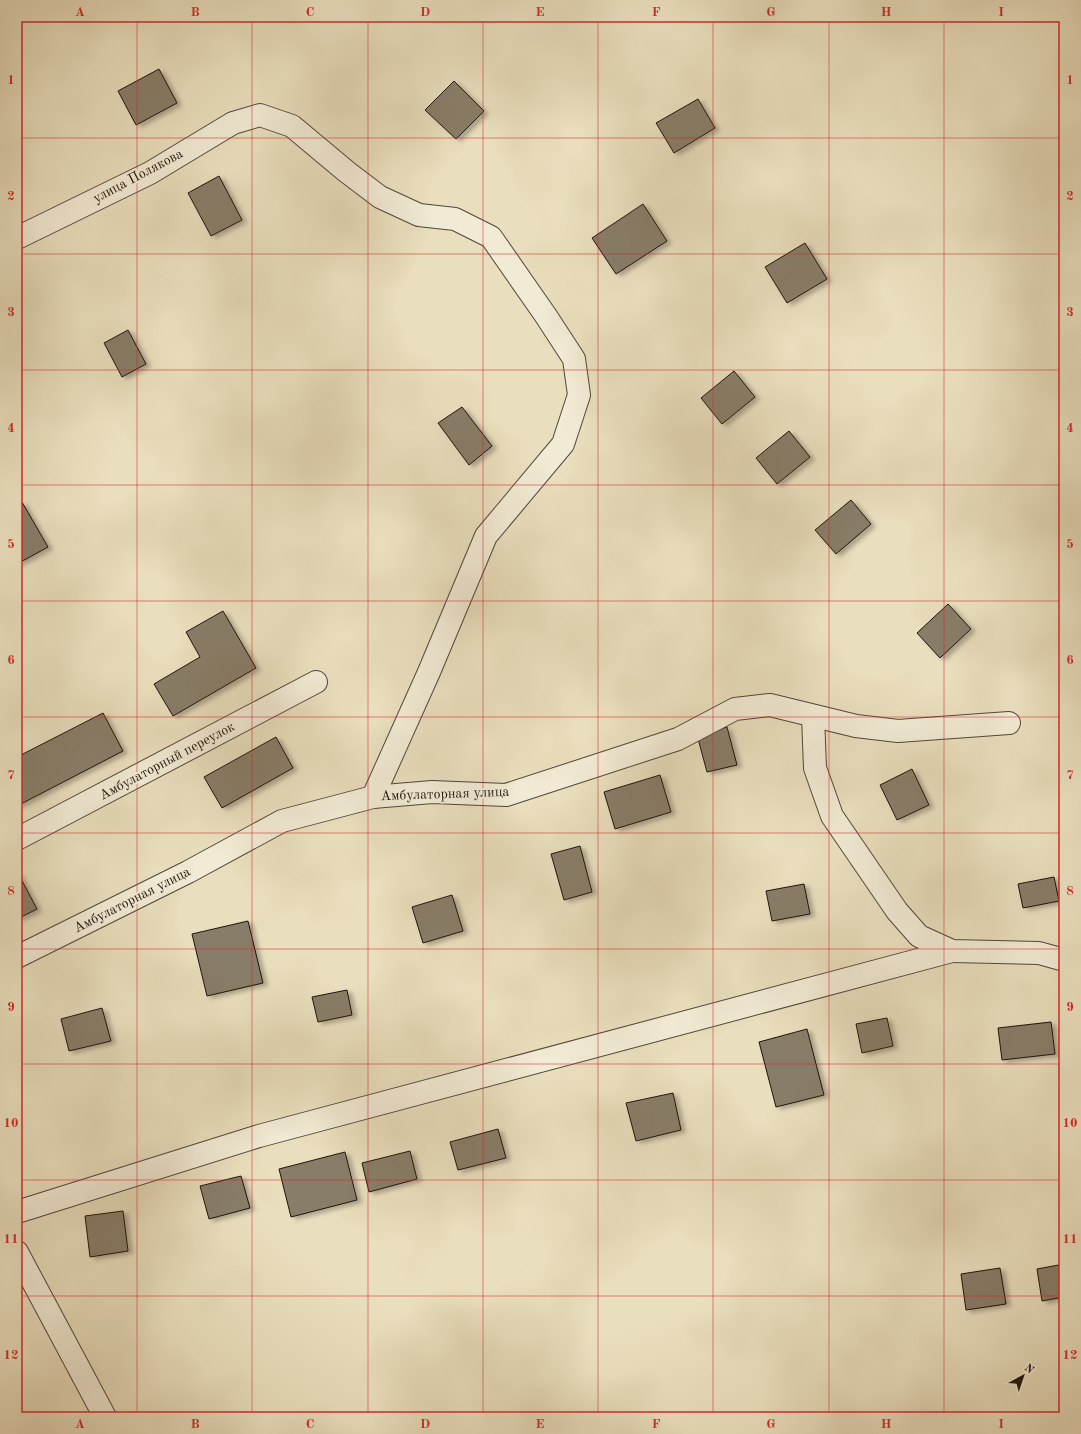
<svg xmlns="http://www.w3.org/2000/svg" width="1081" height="1434" font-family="'Old Standard TT',serif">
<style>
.building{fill:#887d68;stroke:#1f130b;filter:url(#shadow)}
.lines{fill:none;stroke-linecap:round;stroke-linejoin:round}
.minor-casing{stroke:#524638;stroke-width:24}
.minor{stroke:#f1ead4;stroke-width:22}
.grid{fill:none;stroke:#d62828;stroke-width:1;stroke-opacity:0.55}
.labels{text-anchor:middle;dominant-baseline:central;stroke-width:4;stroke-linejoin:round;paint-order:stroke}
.street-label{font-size:14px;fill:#1f130b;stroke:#f1ead4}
.neatline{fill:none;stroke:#d62828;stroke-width:1.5}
.grid-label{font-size:13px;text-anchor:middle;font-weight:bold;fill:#d62828}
</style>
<defs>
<filter id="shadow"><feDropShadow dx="4.5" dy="2.5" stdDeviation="2" flood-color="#0004"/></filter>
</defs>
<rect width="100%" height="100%" fill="#e9debd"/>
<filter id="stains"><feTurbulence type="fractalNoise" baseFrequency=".005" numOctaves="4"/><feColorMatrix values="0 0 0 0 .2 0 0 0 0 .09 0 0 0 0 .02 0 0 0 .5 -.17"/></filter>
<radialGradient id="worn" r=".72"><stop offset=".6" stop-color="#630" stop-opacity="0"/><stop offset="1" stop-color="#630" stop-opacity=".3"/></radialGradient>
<g class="building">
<polygon points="159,69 177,103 136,125 118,91"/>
<polygon points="454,81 484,111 456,139 425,110"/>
<polygon points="698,99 715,128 674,153 656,123"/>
<polygon points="219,176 242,220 211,236 188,193"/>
<polygon points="643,204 667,241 616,274 592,238"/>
<polygon points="805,243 827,279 787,303 765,267"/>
<polygon points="128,330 146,364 122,377 104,343"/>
<polygon points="734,371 755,397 722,424 701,398"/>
<polygon points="462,407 492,446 469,465 438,423"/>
<polygon points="789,431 810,457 777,484 756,458"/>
<polygon points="851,500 871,524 836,554 815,530"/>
<polygon points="22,502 48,547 17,564 17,505"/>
<polygon points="948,604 971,629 940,658 917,633"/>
<polygon points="223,611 256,668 173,716 154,684 200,657 186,632"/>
<polygon points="103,713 123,751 17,806 17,757"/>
<polygon points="1064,720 1064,738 1059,722"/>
<polygon points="727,727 737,765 707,772 697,735"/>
<polygon points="276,737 293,768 222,808 204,777"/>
<polygon points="912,769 929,805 897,820 880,785"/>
<polygon points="660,775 671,812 615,829 604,792"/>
<polygon points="580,846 592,892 564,900 551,854"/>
<polygon points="18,873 37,909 17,919 17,874"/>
<polygon points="1054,877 1059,901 1023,908 1018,884"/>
<polygon points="804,884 810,914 772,921 766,891"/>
<polygon points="452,895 463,931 423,943 412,907"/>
<polygon points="248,921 263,983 207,996 192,934"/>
<polygon points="347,990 352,1015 318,1022 312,997"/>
<polygon points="102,1008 111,1041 69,1051 61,1019"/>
<polygon points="887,1018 893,1046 862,1053 856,1024"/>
<polygon points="1051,1022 1055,1054 1002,1060 998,1028"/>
<polygon points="807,1029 824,1095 776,1107 759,1042"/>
<polygon points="673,1093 681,1130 636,1141 626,1103"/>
<polygon points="1060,1121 1064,1121 1064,1143"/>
<polygon points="498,1129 506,1158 458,1170 450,1142"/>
<polygon points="410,1151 417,1179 369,1192 362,1163"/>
<polygon points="345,1152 357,1200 291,1217 279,1169"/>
<polygon points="241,1176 250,1208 209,1219 200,1186"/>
<polygon points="123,1211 128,1251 90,1257 85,1216"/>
<polygon points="1064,1264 1064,1297 1042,1301 1037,1269"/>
<polygon points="1000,1268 1006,1304 966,1310 961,1274"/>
</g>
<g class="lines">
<g class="minor-casing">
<g id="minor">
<polyline points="17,238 150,173 233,123 260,115 292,126 347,172 380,197 419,215 455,219 491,237 546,316 574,359 579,395 563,444 486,536 429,672 373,797"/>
<polyline points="813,716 815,768 832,816 897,911 919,936 952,951 1039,953 1064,960"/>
<polyline points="17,839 316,682"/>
<polyline points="17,957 188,872 282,821 373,797 432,792 506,795 678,739 735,709 770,705 856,726 898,731 1009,723"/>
<polyline points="17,1212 259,1136 952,951"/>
<polyline points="17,1252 105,1417"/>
</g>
</g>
<use href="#minor" class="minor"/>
</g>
<path class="grid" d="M137 17V1417M252 17V1417M368 17V1417M483 17V1417M598 17V1417M713 17V1417M829 17V1417M944 17V1417M17 138H1064M17 254H1064M17 370H1064M17 485H1064M17 601H1064M17 717H1064M17 833H1064M17 949H1064M17 1064H1064M17 1180H1064M17 1296H1064"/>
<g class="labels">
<g class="street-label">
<text transform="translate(138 176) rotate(-28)">улица Полякова</text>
<text transform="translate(167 761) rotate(-28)">Амбулаторный переулок</text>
<text transform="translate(445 794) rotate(-2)">Амбулаторная улица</text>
<text transform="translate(132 900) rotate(-27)">Амбулаторная улица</text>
</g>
</g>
<rect width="1081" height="1434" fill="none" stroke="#e9debd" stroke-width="44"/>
<g transform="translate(1023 1376) rotate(40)" stroke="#f1ead4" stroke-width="3" paint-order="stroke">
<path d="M0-3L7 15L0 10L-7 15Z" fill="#1f130b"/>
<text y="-6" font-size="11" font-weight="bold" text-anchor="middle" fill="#1f130b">N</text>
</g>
<rect x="22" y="22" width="1037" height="1390" class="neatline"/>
<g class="grid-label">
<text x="80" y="16">A</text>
<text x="195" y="16">B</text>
<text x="310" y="16">C</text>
<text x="425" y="16">D</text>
<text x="540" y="16">E</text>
<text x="656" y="16">F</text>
<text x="771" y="16">G</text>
<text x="886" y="16">H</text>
<text x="1001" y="16">I</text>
<text x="11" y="84">1</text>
<text x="1070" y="84">1</text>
<text x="11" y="200">2</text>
<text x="1070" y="200">2</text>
<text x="11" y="316">3</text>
<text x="1070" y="316">3</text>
<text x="11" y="432">4</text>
<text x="1070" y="432">4</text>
<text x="11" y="548">5</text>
<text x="1070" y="548">5</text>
<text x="11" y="664">6</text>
<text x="1070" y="664">6</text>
<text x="11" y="779">7</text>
<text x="1070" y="779">7</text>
<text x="11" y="895">8</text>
<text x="1070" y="895">8</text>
<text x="11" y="1011">9</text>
<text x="1070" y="1011">9</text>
<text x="11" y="1127">10</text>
<text x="1070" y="1127">10</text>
<text x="11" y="1243">11</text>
<text x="1070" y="1243">11</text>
<text x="11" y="1359">12</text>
<text x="1070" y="1359">12</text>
<text x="80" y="1428">A</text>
<text x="195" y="1428">B</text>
<text x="310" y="1428">C</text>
<text x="425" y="1428">D</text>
<text x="540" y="1428">E</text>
<text x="656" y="1428">F</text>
<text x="771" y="1428">G</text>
<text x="886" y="1428">H</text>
<text x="1001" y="1428">I</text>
</g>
<rect width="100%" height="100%" filter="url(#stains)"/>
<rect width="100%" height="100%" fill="url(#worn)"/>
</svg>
